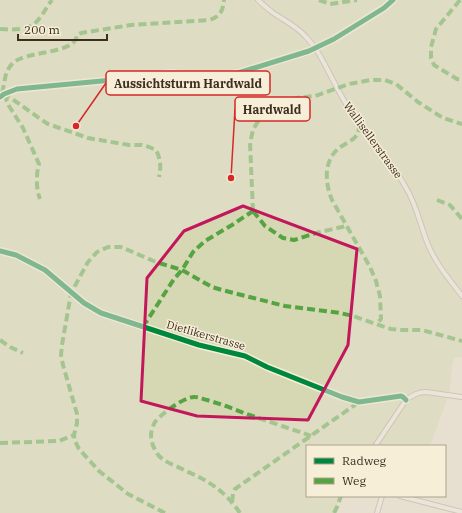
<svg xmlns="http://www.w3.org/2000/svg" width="462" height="513" font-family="'IBM Plex Serif',serif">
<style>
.green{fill:#d6d7b3}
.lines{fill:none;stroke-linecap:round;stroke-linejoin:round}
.stream{stroke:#bcccc2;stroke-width:1}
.minor-casing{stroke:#ada599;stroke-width:6}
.minor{stroke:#efebe3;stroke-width:4}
.quiet{stroke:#54a441;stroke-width:4;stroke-dasharray:8 4;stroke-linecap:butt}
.cycleway-casing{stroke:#f7eed8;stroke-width:8}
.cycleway{stroke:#00873e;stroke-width:5}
.marked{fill:none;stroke:#c2185b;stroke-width:3;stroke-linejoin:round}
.labels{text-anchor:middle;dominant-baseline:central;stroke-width:3;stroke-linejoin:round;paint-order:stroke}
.street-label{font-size:11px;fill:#3d2e20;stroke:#f7eed8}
.leader{fill:none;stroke:#d62828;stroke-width:1.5}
.callout-dot{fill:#d62828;stroke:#f7eed8;stroke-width:1.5}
.callout{fill:#f7eed8;stroke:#d62828;stroke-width:1.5}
.callout-label{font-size:12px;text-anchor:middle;font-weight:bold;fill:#3d2e20}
</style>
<rect width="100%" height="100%" fill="#e7e0d1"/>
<polygon class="green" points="0,0 462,0 462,357 454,358 451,373 450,392 430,446 307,446 307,496 341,496 337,507 337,513 0,513"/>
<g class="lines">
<polyline class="stream" points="264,2 265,0"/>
<g class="minor-casing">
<g id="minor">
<path d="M258 0C262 4 267 8 272 12 283 20 297 26 306 37 311 42 315 48 319 54 330 73 339 94 351 112 368 138 390 159 405 186 416 203 420 224 427 242 435 263 449 279 462 296"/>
<polyline points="0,97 4,94 17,89 123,79 172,73 191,77 214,79 238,73 309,51 334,39 384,8 393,0"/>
<polyline points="0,251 16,255 45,270 84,303 101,313 199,345 245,356 267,367 342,397 359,402 401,396 403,397 406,400"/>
<path d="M375 446 406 400C413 395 418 392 426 392L462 397"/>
<polyline points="400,496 462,512"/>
<polyline points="377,513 382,496"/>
</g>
</g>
<use href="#minor" class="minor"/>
<g class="quiet">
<polyline points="319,0 330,4 357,0"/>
<polyline points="460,0 436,29 431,47 431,58 434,65 457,79 462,80"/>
<path d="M0 29C14 30 30 31 39 19 44 13 47 6 52 0"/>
<path d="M2 93C5 83 4 72 12 64 24 50 76 55 77 35L81 33 131 25 209 20C220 17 223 11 224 0"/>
<path d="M3 93 8 96 42 120 48 124 77 134 88 138 129 145H142L149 147 156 150C161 160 161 167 159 177"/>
<path d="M4 94 9 106 23 128 39 164C36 174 36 189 40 199"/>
<path d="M359 124C359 126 359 130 358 133 355 140 344 144 339 148 323 161 325 183 332 200L370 267 376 281 380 296 381 319 376 324"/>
<polyline points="437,200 450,205 462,219"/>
<polyline points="253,211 250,143 253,130 257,123 269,112 278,106 288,101 296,98 315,96 349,84 371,80 385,80 396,84 418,102 443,118 462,124"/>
<polyline points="253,211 265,226 283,238 294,240 316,233 346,226"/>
<polyline points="143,327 174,279 182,270 193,252 205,241 232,225 253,211"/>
<polyline points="0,340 10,347 23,353"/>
<polyline points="0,443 59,441 74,435"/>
<polyline points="232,502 233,494 235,489 359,402"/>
<polyline points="165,513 128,494 113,482 99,471 79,449 75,441 74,435 77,423 77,414 63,365 61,355 62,345 71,293 88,262 97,252 108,247 121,247 156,262 182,270 212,287 222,290 285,306 340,313 353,316 376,324 391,329 402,330 422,330 462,341"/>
<path d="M240 513C225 491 209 481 186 471 177 466 166 463 159 456 151 445 148 434 155 422 161 414 185 396 195 397 199 397 203 399 207 400 220 404 232 408 244 413 266 421 289 428 311 436"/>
<polyline points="334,513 337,507 341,496"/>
</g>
<g class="cycleway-casing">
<g id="cycleway">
<polyline points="0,97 4,94 17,89 123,79 172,73 191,77 214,79 238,73 309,51 334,39 384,8 393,0"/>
<polyline points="0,251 16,255 45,270 84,303 101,313 199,345 245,356 267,367 342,397 359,402 401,396 403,397 406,400"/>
</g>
</g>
<use href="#cycleway" class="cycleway"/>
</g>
<path d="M0 0H462V513H0ZM243 206 357 249 348 345 308 420 197 416 141 401 147 278 184 231Z" fill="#e7e0d1" fill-opacity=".55" fill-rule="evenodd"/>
<path class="marked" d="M243 206 357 249 348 345 308 420 197 416 141 401 147 278 184 231Z"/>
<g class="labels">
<g class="street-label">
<text transform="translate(373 140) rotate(54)">Wallisellerstrasse</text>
<text transform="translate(206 335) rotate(16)">Dietlikerstrasse</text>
</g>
</g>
<path class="leader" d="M76 126L106 83M231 178L235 109"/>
<g class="callout-dot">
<circle cx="76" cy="126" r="4"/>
<circle cx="231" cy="178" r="4"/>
</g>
<g class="callout">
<rect x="106" y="71" width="164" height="24" rx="4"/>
<rect x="235" y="97" width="75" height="24" rx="4"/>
</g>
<g class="callout-label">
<text x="188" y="88">Aussichtsturm Hardwald</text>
<text x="272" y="114">Hardwald</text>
</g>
<rect x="306" y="445" width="140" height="52" fill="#f7eed8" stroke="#ada18e"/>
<rect x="314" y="458" width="20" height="6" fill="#00873e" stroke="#ada18e"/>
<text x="342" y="465" font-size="12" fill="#3d2e20">Radweg</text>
<rect x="314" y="478" width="20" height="6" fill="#54a441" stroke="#ada18e"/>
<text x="342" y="485" font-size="12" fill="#3d2e20">Weg</text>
<path d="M18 34v6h89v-6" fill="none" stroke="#3d2e20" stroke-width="2"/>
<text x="24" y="34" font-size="12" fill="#3d2e20" stroke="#f7eed8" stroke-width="3" paint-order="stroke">200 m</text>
</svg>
